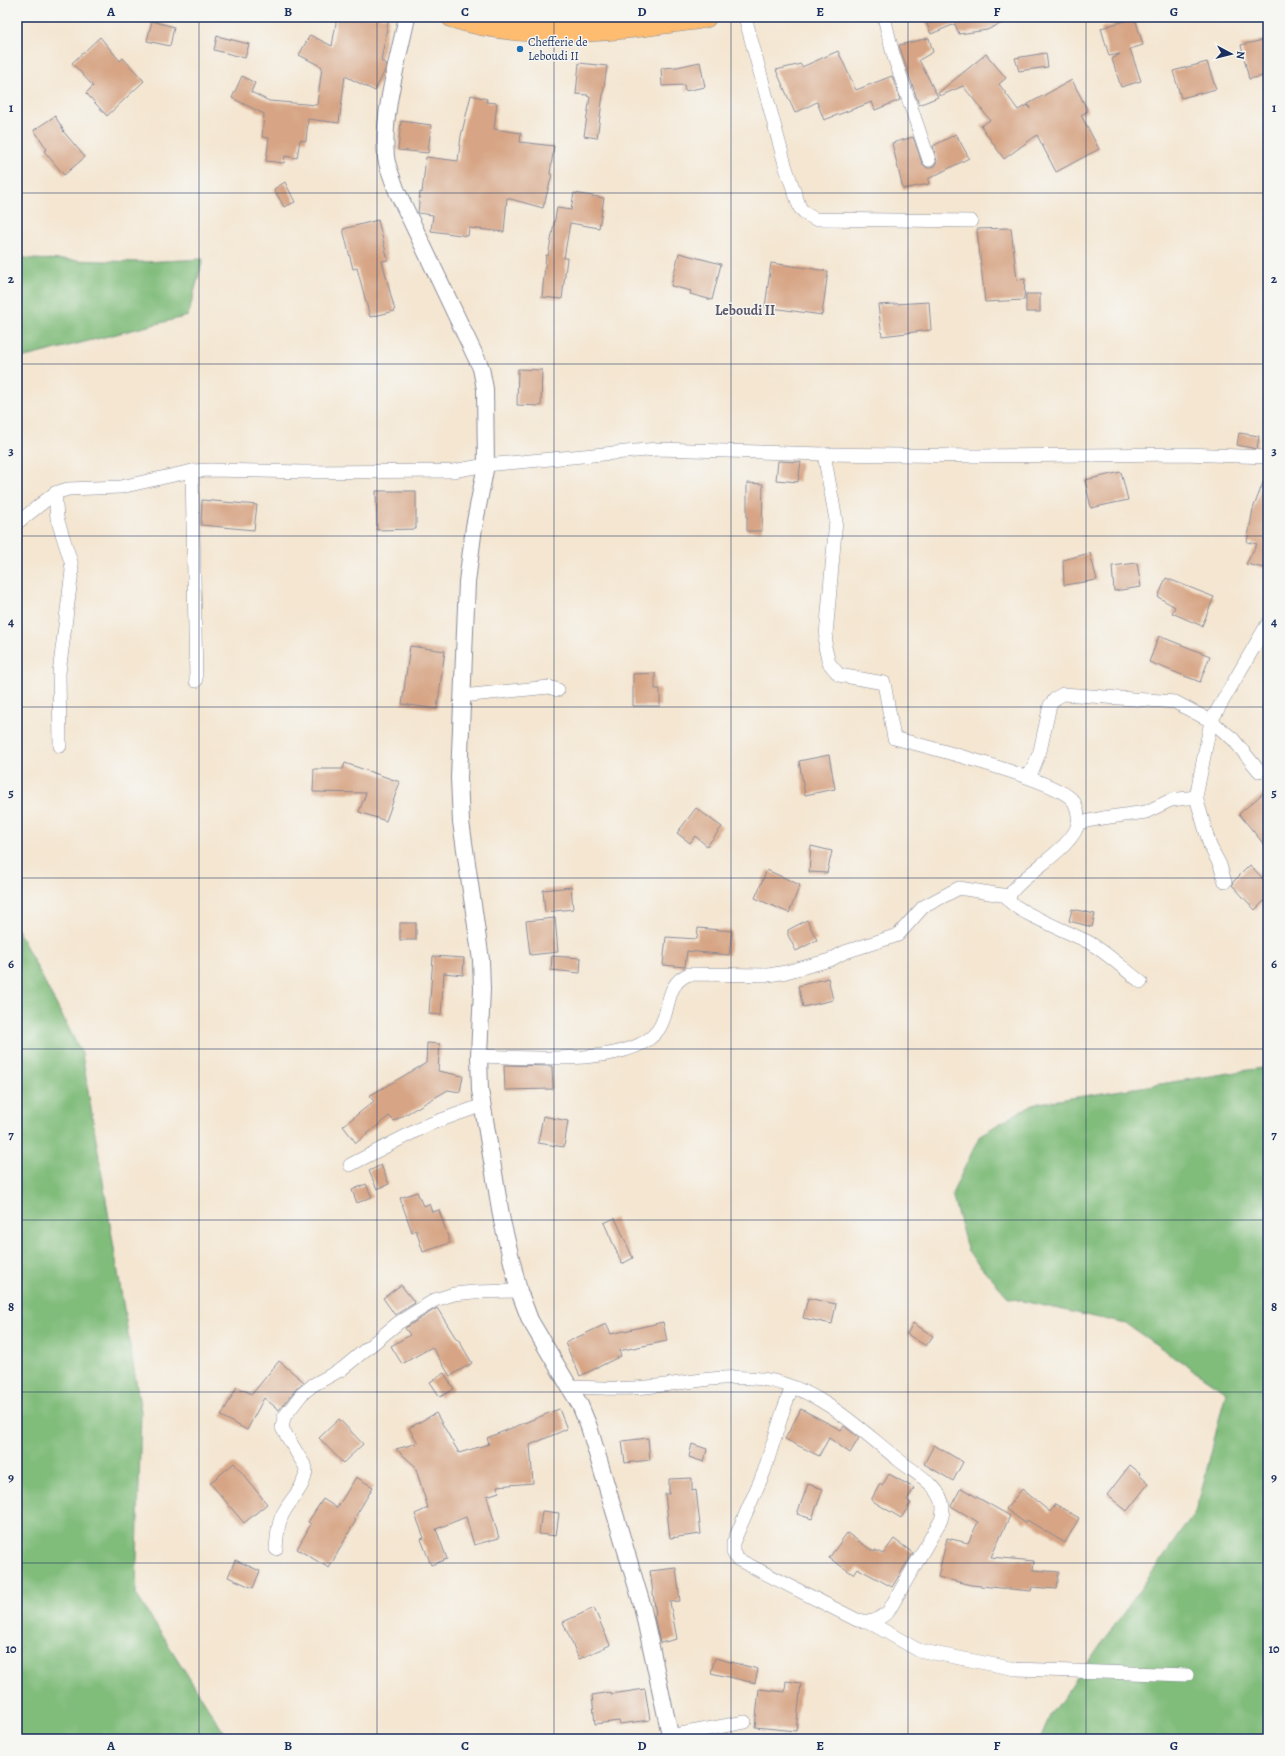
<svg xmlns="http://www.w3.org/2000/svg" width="1285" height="1756" font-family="Alegreya,serif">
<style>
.forest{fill:#80bc7a;stroke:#4e766c}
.building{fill:#d7a585}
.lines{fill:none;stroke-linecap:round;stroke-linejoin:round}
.minor-casing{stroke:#888a98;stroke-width:14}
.tertiary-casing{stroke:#888a98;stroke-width:18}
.primary-casing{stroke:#888a98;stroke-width:22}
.minor{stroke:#fff;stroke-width:13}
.tertiary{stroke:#fff;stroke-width:16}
.primary{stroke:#fdbc70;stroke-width:21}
.grid{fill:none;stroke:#1b2f5e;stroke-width:1;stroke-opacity:0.55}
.poi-dot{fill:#1f6fb2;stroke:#f6f6f2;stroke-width:1.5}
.labels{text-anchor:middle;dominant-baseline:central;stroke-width:3;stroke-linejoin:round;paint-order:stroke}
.poi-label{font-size:12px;fill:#1b2f5e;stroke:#f6f6f2;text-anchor:start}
.quarter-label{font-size:14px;font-weight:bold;fill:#5d586c;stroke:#f6f6f2}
.neatline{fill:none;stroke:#1b2f5e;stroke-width:1.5}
.grid-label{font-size:13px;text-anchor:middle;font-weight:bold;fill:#1b2f5e}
</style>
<rect width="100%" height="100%" fill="#f6f6f2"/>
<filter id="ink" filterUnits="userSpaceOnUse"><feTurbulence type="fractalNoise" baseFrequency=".025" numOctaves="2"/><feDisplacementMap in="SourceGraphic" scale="8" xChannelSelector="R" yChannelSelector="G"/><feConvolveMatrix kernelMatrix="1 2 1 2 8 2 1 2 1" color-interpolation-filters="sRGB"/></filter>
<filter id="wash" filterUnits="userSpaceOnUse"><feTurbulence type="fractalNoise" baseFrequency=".012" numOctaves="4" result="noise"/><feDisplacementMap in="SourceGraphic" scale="16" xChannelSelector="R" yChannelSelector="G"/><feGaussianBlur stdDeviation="0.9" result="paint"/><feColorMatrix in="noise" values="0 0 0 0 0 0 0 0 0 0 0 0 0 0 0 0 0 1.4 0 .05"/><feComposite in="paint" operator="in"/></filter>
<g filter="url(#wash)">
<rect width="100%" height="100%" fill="#f4e6d1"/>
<g class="forest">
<polygon points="17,256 31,259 142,262 203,259 188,316 17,359"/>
<polygon points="17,929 82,1054 141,1412 136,1594 228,1739 17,1739"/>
<polygon points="1268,1067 1268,1739 1040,1739 1049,1718 1197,1509 1226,1392 1126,1324 1009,1298 968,1252 952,1194 980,1135 1033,1104"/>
</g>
<g id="blocks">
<g class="building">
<polygon points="337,17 389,17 381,61 387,64 385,70 375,91 345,76 339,123 308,119 306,141 300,140 297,158 285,156 284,163 266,161 269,138 262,137 264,114 232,98 242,76 255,83 251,92 269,101 317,105 322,67 299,55 310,35 332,46"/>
<polygon points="924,17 1014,17 987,30 959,34 955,24 931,34"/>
<polygon points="1135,18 1143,45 1130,49 1141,81 1121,87 1112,59 1120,54 1109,56 1101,28"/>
<polygon points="152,21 174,27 170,46 147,41"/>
<polygon points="217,36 249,44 245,58 214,50"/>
<polygon points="100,37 120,61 123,58 144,81 107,116 86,93 93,86 72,63"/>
<polygon points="929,38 933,52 919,60 938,97 919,105 899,45"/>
<polygon points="1268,39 1268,75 1249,79 1241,45"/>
<polygon points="838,51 856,90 892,76 900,100 875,110 872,102 824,120 817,102 795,113 776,70 801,64 802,67"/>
<polygon points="1046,53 1048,67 1019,71 1015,58"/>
<polygon points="986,54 1006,78 999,84 1018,110 1027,105 1030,109 1028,104 1072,80 1088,111 1081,115 1099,149 1056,172 1037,135 1004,159 981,126 990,120 963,86 940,96 938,93"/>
<polygon points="700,62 705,87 685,91 684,85 662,86 661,68 677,67"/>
<polygon points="1207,62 1216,89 1181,98 1173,71"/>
<polygon points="579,63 607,66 597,138 584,136 590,97 587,96 588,95 576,94"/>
<polygon points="471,95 487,99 486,102 497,103 494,129 521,133 520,142 554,146 550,174 552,175 543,208 507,198 504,232 469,228 468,236 431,231 433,215 418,213 420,192 422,193 426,157 458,161 461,136"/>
<polygon points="55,116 64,131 63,131 85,157 64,175 44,151 47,149 34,130"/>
<polygon points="401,121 431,125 428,153 398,150"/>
<polygon points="956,134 969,158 928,179 929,184 903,189 892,143 913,137 922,163 927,168 931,168 935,165 937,161 933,146"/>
<polygon points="285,182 295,202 284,207 274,189"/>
<polygon points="574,193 604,198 599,228 570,223 564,258 567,258 562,299 542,297 546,255 548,256 557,208 571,210"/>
<polygon points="378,220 388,260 382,261 395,311 370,317 357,268 353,269 343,229"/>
<polygon points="1011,228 1017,280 1025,279 1024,300 985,302 977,229"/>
<polygon points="679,253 721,264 712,300 690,294 691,291 671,286"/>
<polygon points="771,263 828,271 822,315 765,307"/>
<rect x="1026" y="294" width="14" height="18"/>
<polygon points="929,302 931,330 882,336 878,305"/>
<polygon points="518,369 542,370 541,406 517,405"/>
<polygon points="1239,433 1259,436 1257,449 1237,445"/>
<polygon points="778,461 801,462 798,482 776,480"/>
<polygon points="1121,472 1128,500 1091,508 1085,480"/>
<polygon points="1266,475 1268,475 1268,550 1264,568 1246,564 1257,544 1247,542 1253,509"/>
<polygon points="747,483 763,484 762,531 747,531"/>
<polygon points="376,491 416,491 416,529 377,530"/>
<polygon points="202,500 257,505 254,530 201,525"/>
<polygon points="1090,553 1097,580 1064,585 1063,560"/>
<polygon points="1137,563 1141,587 1114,591 1112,566"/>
<polygon points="1166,578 1214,597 1202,626 1172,613 1175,607 1158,597"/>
<polygon points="1159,636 1210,656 1200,682 1149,662"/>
<polygon points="410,646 445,651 437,709 402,704"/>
<polygon points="655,673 655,689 660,689 660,706 633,706 633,674"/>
<polygon points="829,755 835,789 805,795 799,761"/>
<polygon points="345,763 400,782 386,821 359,812 366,793 313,792 314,769 343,769"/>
<polygon points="1268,789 1268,849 1239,814"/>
<polygon points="696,808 722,827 707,846 695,836 690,843 677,833"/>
<polygon points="811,846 832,851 827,873 809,872"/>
<polygon points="1250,865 1268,884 1268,897 1255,910 1232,885 1233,882"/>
<polygon points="767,870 800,885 789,913 755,898"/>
<polygon points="571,887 573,909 545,912 543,890"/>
<polygon points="1072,909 1095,914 1092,927 1069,921"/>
<polygon points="555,918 558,952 530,955 526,921"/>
<polygon points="807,920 817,940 796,951 788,935 788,930"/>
<rect x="400" y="923" width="16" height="17"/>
<polygon points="698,928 732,931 729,955 687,951 685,967 663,965 666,937 697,939"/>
<polygon points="433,956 464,958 463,975 444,973 441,1015 429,1014"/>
<polygon points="552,956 581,958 580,973 551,970"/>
<polygon points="828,978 833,1000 803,1007 798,986"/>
<polygon points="427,1043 440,1044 438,1071 463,1076 460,1092 448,1090 394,1121 389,1116 356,1143 343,1126 374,1101 369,1096 426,1063"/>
<polygon points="504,1065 552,1066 553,1089 505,1090"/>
<polygon points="543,1116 568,1121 564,1147 538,1143"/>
<polygon points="381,1165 389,1184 377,1189 369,1171"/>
<polygon points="366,1184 372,1197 357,1203 352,1190"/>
<polygon points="417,1192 423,1206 429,1204 432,1212 439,1210 450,1243 423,1252 416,1230 412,1232 400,1198"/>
<polygon points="615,1218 633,1258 622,1264 604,1223"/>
<polygon points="401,1285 415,1303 395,1315 383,1298"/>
<polygon points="808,1298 836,1304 832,1324 803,1318"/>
<polygon points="437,1308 457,1340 458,1339 472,1363 450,1376 432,1347 402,1364 391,1346 410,1335 405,1328"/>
<polygon points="663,1322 667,1341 619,1351 621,1356 580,1376 565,1343 606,1324 611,1334"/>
<polygon points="913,1323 933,1336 926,1346 907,1334"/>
<polygon points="279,1361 304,1382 296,1389 279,1410 264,1398 247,1430 221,1416 237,1387 252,1394"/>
<polygon points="444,1373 454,1389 440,1397 430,1382"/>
<polygon points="559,1409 567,1429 530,1445 533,1483 497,1486 499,1492 487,1496 499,1538 474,1545 466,1517 436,1529 447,1559 431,1565 421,1539 424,1538 415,1514 428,1508 415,1466 396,1449 418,1443 409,1428 436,1413 459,1453 489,1444 487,1438"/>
<polygon points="801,1409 841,1430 844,1426 859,1438 850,1453 829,1438 819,1456 785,1439"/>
<polygon points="339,1419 363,1444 343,1463 319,1438"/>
<polygon points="648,1438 650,1460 625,1463 622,1441"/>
<polygon points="692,1444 707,1449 704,1462 689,1457"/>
<polygon points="934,1445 963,1462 953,1481 924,1464"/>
<polygon points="234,1463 267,1504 244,1523 210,1483"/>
<polygon points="1130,1465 1140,1473 1139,1474 1149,1483 1127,1511 1107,1495"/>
<polygon points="889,1474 914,1488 907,1500 911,1503 901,1518 871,1500 880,1484 882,1486"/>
<polygon points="356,1477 373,1487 354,1519 356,1520 329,1568 297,1549 311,1524 308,1522 323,1499 337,1508"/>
<polygon points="692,1478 692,1491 696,1490 701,1534 670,1538 665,1494 669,1494 669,1479"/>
<polygon points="808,1484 823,1489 812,1519 797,1514"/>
<polygon points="961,1488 1010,1516 991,1557 1034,1561 1033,1570 1059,1572 1057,1589 1032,1587 1031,1591 971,1585 938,1577 947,1538 968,1543 978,1522 951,1506"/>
<polygon points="1022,1489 1050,1512 1055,1504 1079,1518 1065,1543 1027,1520 1025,1523 1006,1509"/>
<polygon points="542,1511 559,1513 556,1536 539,1534"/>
<polygon points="847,1533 874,1552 875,1550 883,1554 894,1539 913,1553 892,1587 857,1568 853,1574 829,1558"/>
<polygon points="235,1560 260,1571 253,1588 228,1577"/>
<polygon points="676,1568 680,1601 670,1602 677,1639 660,1643 654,1616 656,1615 650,1571"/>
<polygon points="594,1608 610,1645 579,1659 563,1622"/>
<polygon points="715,1658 758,1669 755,1683 711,1673"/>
<polygon points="786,1681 801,1683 796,1731 755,1727 759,1689 785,1692"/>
<polygon points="645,1689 650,1720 620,1724 619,1721 595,1724 592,1695 611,1692 611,1694"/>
</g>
</g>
</g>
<g filter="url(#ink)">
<use href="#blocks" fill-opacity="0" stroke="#888a98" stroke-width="1"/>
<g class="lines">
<g class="minor-casing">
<g id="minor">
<polyline points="745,17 786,168 800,208 806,214 815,219 971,221"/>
<polyline points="884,17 893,54 929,160"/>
<path d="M824 454 836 520 825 647 829 663 839 675 884 683 894 738C924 746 1062 781 1074 802 1077 807 1079 817 1078 823 1075 849 1007 883 1009 900 1017 913 1073 933 1090 943 1108 954 1124 969 1141 982"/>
<polyline points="192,471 196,681"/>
<polyline points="55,493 57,518 71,562 72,571 59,673 60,746"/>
<polyline points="17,523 55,493 68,489 121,487 192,471 210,470 303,472 453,471 486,465 657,449 824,454 974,456 1184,454 1268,457"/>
<polyline points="462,696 549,687 558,690"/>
<polyline points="1025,776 1032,771 1040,751 1050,705 1056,698 1063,694 1175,702 1211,721 1233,739 1259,771"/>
<polyline points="1078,823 1103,818 1146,812 1171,800 1196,797"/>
<polyline points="1225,882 1220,865 1210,846 1196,797 1211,721 1268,623"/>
<path d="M479 1056C522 1057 631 1068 658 1030 672 1011 663 985 689 974L769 975 786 972 830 960 845 952 898 935 923 907 959 888 1008 896"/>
<polyline points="350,1165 427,1125 483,1105"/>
<path d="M569 1387C590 1387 612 1389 633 1388 682 1386 735 1368 784 1384 828 1397 864 1433 900 1461 915 1473 942 1486 943 1508 943 1512 942 1517 941 1520L888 1612C875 1622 873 1623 857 1620L737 1559 733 1552V1543L764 1472 783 1411 792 1387"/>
<path d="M276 1549C277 1539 277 1528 281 1518 288 1500 306 1489 306 1468L282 1428 284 1417 302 1394 313 1385 342 1369 398 1323 435 1300 454 1294 474 1292 519 1291"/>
<polyline points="869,1622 918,1650 1016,1669 1187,1675"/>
<polyline points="670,1736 745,1722"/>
</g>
</g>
<g class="tertiary-casing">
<path id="tertiary" d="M407 17C398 60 382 113 386 157 387 167 393 179 396 189L481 368 485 389 486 465 474 527 467 582 459 778 461 822 481 960 482 989 479 1056 480 1090 502 1221 519 1291 530 1320 580 1405 589 1427 641 1601 671 1739"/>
</g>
<g class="primary-casing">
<path id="primary" d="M452 17C516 38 598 33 664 23 678 21 693 20 706 17"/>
</g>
<use href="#minor" class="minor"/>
<use href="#tertiary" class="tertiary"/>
<use href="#primary" class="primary"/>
</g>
</g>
<path class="grid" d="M199 17V1739M377 17V1739M554 17V1739M731 17V1739M908 17V1739M1086 17V1739M17 193H1268M17 364H1268M17 536H1268M17 707H1268M17 878H1268M17 1049H1268M17 1220H1268M17 1392H1268M17 1563H1268"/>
<circle class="poi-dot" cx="520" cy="49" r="4"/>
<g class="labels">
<g class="poi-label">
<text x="528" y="42">Chefferie de<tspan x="528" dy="14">Leboudi II</tspan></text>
</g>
<g class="quarter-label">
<text x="745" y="310">Leboudi II</text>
</g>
</g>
<rect width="1285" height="1756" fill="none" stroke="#f6f6f2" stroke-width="44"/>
<g transform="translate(1231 54) rotate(97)" stroke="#f6f6f2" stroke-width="3" paint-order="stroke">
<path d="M0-3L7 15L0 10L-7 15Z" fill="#1b2f5e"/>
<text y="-6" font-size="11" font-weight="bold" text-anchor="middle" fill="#1b2f5e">N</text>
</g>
<rect x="22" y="22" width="1241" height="1712" class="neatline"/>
<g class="grid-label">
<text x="111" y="16">A</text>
<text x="288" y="16">B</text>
<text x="465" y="16">C</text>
<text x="642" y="16">D</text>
<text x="820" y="16">E</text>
<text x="997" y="16">F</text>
<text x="1174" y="16">G</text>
<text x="11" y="112">1</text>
<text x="1274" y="112">1</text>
<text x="11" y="283">2</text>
<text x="1274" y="283">2</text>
<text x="11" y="455">3</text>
<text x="1274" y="455">3</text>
<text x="11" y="626">4</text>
<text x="1274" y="626">4</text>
<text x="11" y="797">5</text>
<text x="1274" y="797">5</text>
<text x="11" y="968">6</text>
<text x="1274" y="968">6</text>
<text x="11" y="1139">7</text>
<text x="1274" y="1139">7</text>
<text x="11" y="1311">8</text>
<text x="1274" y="1311">8</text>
<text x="11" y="1482">9</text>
<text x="1274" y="1482">9</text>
<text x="11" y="1653">10</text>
<text x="1274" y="1653">10</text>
<text x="111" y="1750">A</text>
<text x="288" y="1750">B</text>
<text x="465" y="1750">C</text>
<text x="642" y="1750">D</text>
<text x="820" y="1750">E</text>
<text x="997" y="1750">F</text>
<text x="1174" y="1750">G</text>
</g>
</svg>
